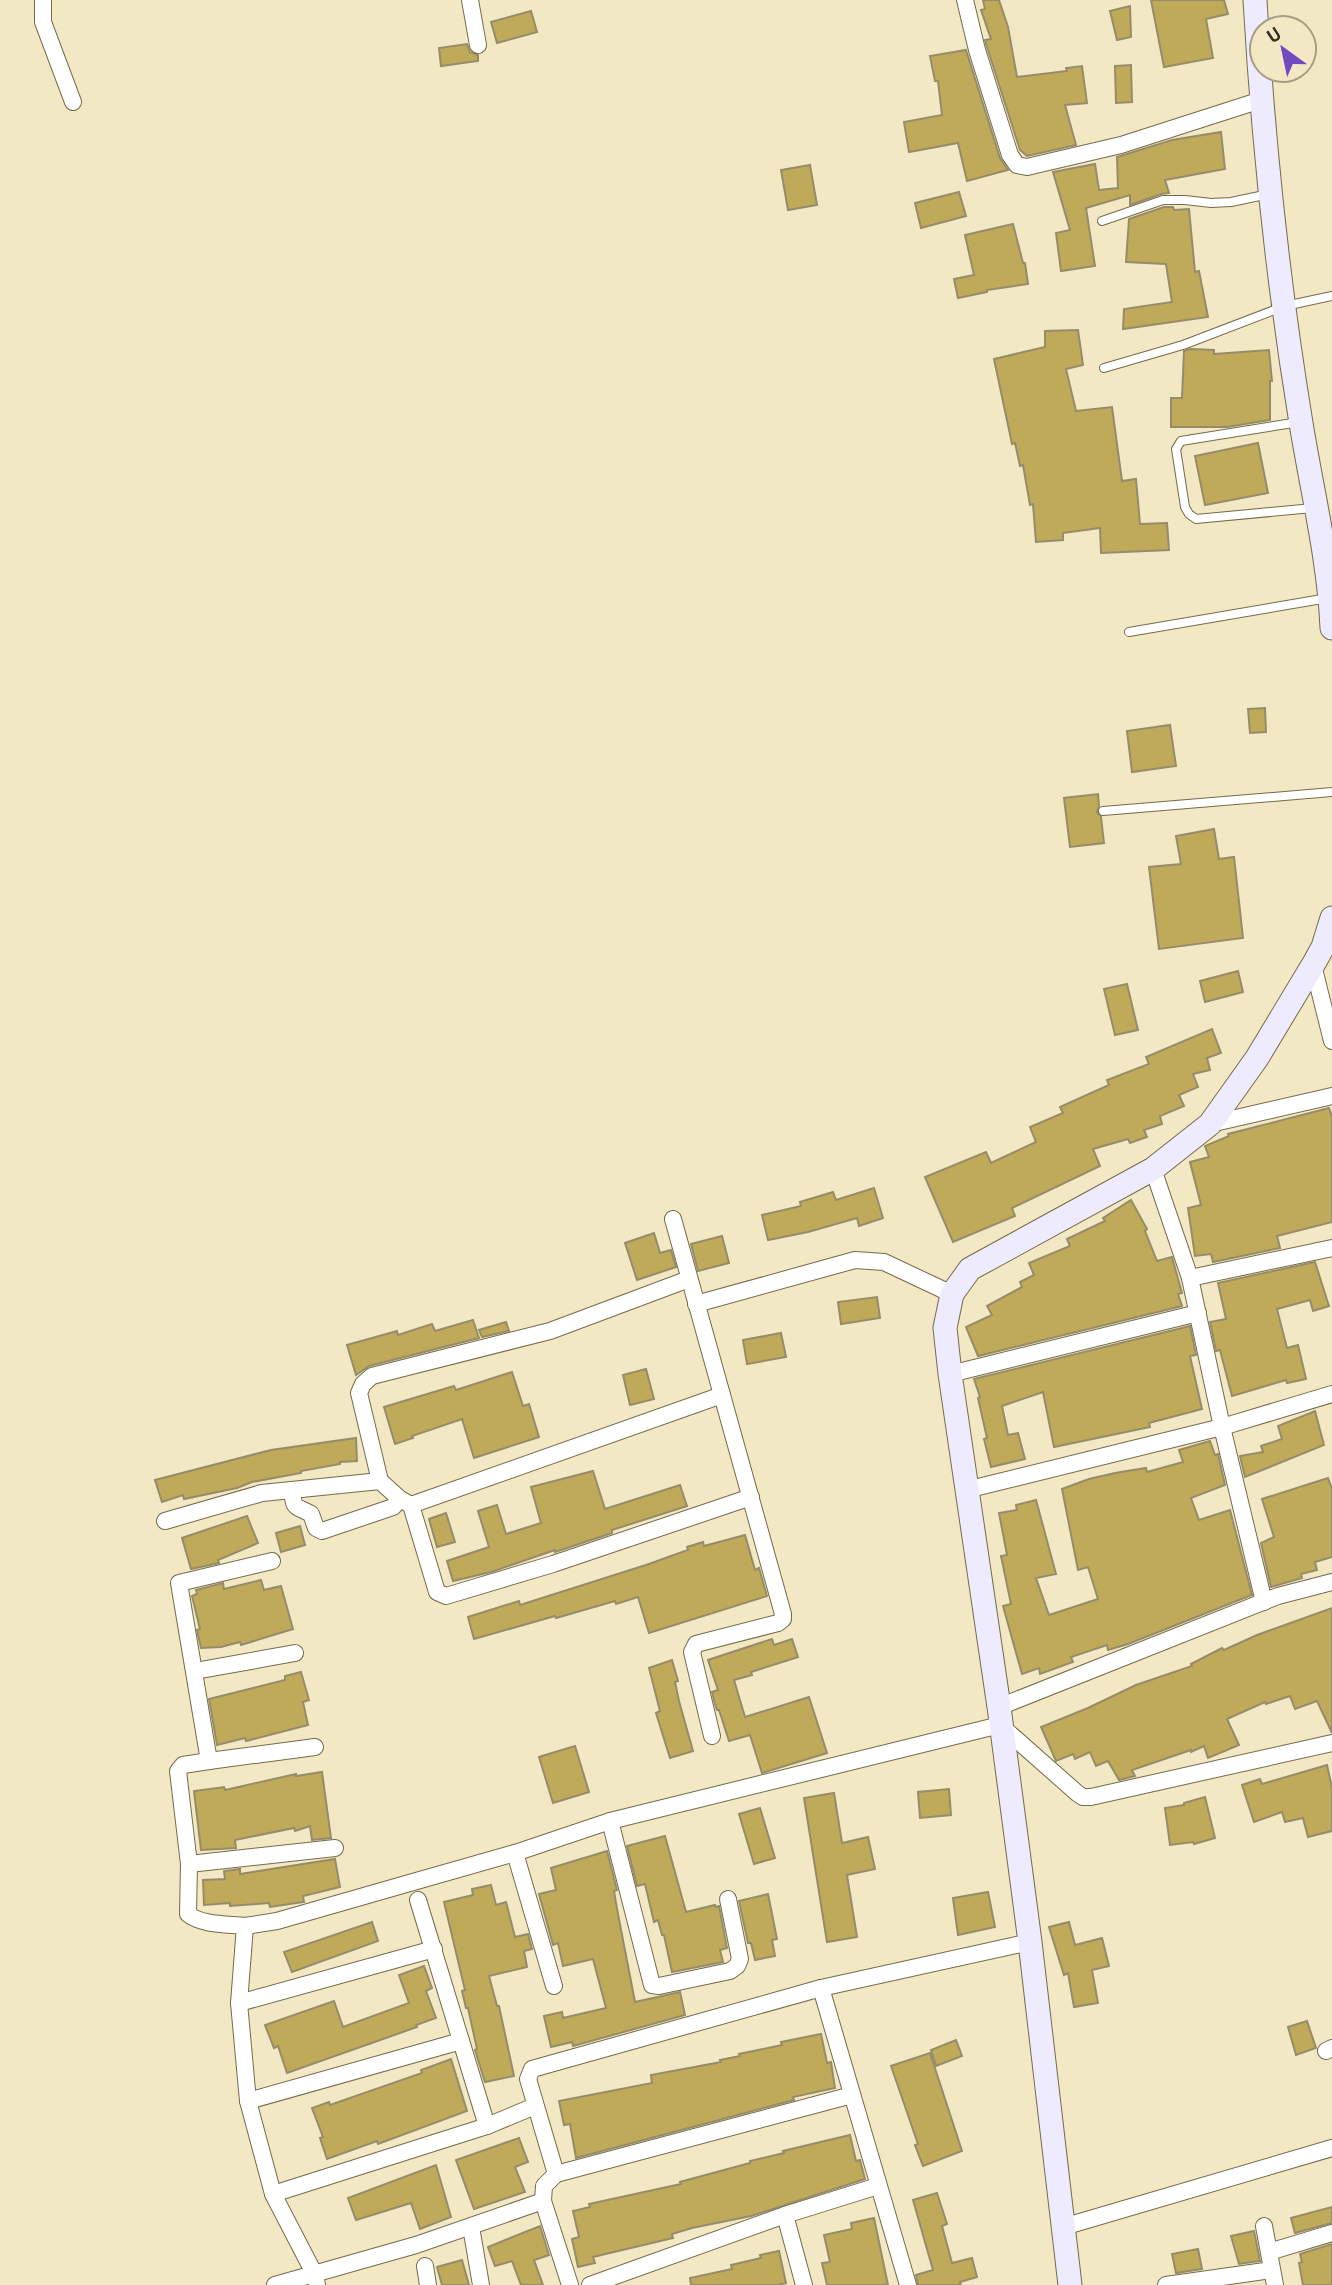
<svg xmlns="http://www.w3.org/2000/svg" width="1332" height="2285" font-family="'PT Sans',sans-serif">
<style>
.building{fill:#bfaa5a;stroke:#968c6a;stroke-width:2}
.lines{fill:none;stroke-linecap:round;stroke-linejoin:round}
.lane-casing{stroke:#746b4a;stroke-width:10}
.street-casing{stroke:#746b4a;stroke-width:18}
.secondary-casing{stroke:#746b4a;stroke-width:25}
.lane{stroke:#fff;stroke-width:8}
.street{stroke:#fff;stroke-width:16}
.secondary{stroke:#eeebfe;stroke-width:23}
</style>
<rect width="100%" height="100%" fill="#f2e8c3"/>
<g class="building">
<polygon points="983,0 999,0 1008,27 1017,77 1067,71 1066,68 1082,66 1087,103 1065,105 1076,145 1027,156 1020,150 987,47 985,40 991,39 981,10 985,9"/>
<polygon points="1151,0 1224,0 1228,14 1206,19 1213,58 1164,67"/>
<polygon points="1130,6 1131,37 1117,40 1110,11"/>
<polygon points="531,11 537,32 497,43 491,22"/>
<polygon points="467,44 470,52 478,55 478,61 441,66 439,48"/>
<polygon points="966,50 1000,158 1008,170 967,181 958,143 909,152 904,122 942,115 938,81 935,81 930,56"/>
<polygon points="1131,65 1132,102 1116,103 1115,66"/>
<polygon points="1221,132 1225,169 1165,180 1169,193 1161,194 1130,205 1130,195 1086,208 1095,266 1061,271 1056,233 1070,230 1053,172 1095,164 1099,190 1118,188 1117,157 1172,140"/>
<polygon points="810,165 817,205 788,210 781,170"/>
<polygon points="959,192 966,216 921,228 915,203"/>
<polygon points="1164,207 1173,207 1174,210 1189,209 1195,272 1199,271 1208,317 1123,329 1124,309 1172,302 1166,264 1126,262 1129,219"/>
<polygon points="1013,224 1023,263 1025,263 1028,284 987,290 987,292 958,298 954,279 974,275 965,235"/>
<polygon points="1078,330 1083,365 1066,369 1076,411 1112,407 1122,481 1136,479 1140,524 1167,523 1169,550 1101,553 1100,528 1063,533 1063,540 1036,542 1033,504 1030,505 1023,465 1020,466 1015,443 1012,444 994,359 1045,347 1045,331"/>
<polygon points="1190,349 1214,350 1214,354 1269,350 1272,381 1270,381 1270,420 1227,427 1171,427 1171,398 1182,398 1184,351"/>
<polygon points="1258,443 1268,493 1205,505 1195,456"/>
<polygon points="1265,708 1266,732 1250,733 1248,709"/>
<polygon points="1170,725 1176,766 1132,772 1127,731"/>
<polygon points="1098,794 1099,806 1097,812 1101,817 1104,843 1070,847 1064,798"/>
<polygon points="1214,829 1219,859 1234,857 1243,938 1159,949 1149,867 1181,864 1176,836"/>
<polygon points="1238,971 1243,992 1205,1002 1200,981"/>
<polygon points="1127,984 1138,1030 1115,1035 1104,989"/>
<polygon points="1212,1029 1221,1053 1207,1058 1210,1070 1193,1074 1198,1087 1179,1095 1184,1106 1160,1116 1162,1124 1144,1130 1147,1137 1130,1143 1128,1139 1093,1149 1100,1166 1012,1208 1015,1216 953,1242 925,1177 986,1152 991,1163 1036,1142 1030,1127 1063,1113 1060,1107 1109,1085 1107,1080 1149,1064 1146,1057"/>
<polygon points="1329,1108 1332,1117 1332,1222 1277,1236 1280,1248 1213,1262 1211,1254 1195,1256 1188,1208 1201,1205 1190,1162 1209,1157 1205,1146 1229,1136 1228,1134"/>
<polygon points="874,1188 883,1218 859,1226 857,1218 808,1232 768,1240 762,1215 801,1206 800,1202 833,1192 836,1200"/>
<polygon points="1131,1200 1147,1229 1145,1231 1157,1261 1172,1257 1182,1293 1178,1294 1182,1306 978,1356 966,1327 992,1315 987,1306 1022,1287 1020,1282 1034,1275 1029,1263 1070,1246 1067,1239 1105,1221 1103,1218"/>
<polygon points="654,1233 660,1253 671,1250 676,1267 637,1280 625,1243"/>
<polygon points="722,1236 729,1263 698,1271 691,1244"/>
<polygon points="1315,1262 1329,1306 1313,1311 1310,1300 1277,1309 1287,1348 1298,1345 1306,1379 1287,1383 1286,1380 1232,1396 1220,1350 1216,1351 1210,1322 1226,1319 1218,1283"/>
<polygon points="877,1297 880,1318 841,1324 838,1302"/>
<polygon points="473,1320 479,1338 369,1366 356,1375 347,1345 397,1331 398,1335 432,1324 435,1331"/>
<polygon points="506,1322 509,1331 482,1337 479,1330"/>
<polygon points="1190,1326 1196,1355 1190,1356 1202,1409 1149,1423 1150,1427 1054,1447 1043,1392 1002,1406 1008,1435 1018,1433 1025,1459 991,1467 984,1439 987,1438 978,1398 980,1397 974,1379"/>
<polygon points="781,1333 786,1357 747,1364 743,1340"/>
<polygon points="646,1369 654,1399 630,1405 623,1375"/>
<polygon points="512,1372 523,1406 529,1404 539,1437 474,1458 462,1419 412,1436 413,1438 395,1444 384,1407 454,1386 456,1390"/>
<polygon points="1315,1411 1324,1445 1245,1477 1240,1456 1263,1452 1261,1446 1282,1439 1278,1426"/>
<polygon points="356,1438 357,1461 340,1462 340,1464 301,1471 301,1473 252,1482 237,1488 184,1499 183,1495 162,1502 155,1480 271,1450"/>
<polygon points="1210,1441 1215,1455 1218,1454 1225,1485 1191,1498 1199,1520 1230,1510 1252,1595 1128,1644 1108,1650 1107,1645 1071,1657 1073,1662 1040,1674 1039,1668 1022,1674 1003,1606 1011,1604 1001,1556 1007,1555 999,1513 1017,1510 1016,1505 1036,1500 1056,1574 1036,1578 1049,1615 1098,1599 1088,1567 1078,1570 1062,1489 1089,1479 1115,1473 1146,1468 1147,1472 1183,1462 1179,1450"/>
<polygon points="593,1471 605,1509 680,1485 687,1506 612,1530 612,1533 555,1552 555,1550 491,1572 453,1581 447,1561 489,1547 478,1511 497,1505 506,1534 541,1523 531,1487"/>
<polygon points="1328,1478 1332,1489 1332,1557 1315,1562 1317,1570 1301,1574 1302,1578 1271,1587 1261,1543 1274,1537 1262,1499"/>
<polygon points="446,1513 455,1542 437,1547 429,1519"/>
<polygon points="247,1516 258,1543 218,1560 219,1563 191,1569 182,1538"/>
<polygon points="300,1526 305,1545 281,1552 276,1533"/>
<polygon points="745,1535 755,1570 759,1568 767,1596 649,1633 638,1597 616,1604 615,1601 556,1618 555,1616 474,1639 468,1617 519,1601 520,1605 646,1565 688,1550 687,1547 703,1542 704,1546"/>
<polygon points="261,1580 264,1590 281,1586 293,1629 241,1645 240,1642 221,1647 201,1648 197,1630 200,1629 192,1596 197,1594 196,1590 223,1583 224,1589"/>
<polygon points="1332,1608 1332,1733 1317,1701 1295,1709 1290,1696 1266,1704 1265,1702 1227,1719 1239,1745 1208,1758 1204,1746 1191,1752 1191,1750 1132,1770 1135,1776 1119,1780 1108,1761 1096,1766 1090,1752 1075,1759 1073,1754 1056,1761 1041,1727 1088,1708 1136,1685 1192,1666 1191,1664 1222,1648 1224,1650 1257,1635"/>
<polygon points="772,1639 774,1645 792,1639 798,1657 751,1672 752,1675 734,1680 745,1717 809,1697 827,1753 762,1773 750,1735 729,1741 719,1710 717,1710 715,1704 712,1692 718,1690 708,1660"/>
<polygon points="672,1660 678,1681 675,1682 679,1701 693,1751 670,1758 656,1713 660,1711 649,1668"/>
<polygon points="301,1672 309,1700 303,1702 308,1725 246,1741 245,1738 217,1745 209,1699 285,1680 285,1676"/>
<polygon points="575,1746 589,1792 553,1803 539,1757"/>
<polygon points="1327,1765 1332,1788 1332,1831 1308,1837 1303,1818 1285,1822 1282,1812 1254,1822 1242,1785 1260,1779 1262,1784"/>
<polygon points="322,1772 331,1838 312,1840 310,1826 295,1831 294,1828 235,1840 236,1848 201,1850 194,1791 224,1787 225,1790 296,1774 296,1776"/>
<polygon points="949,1789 951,1815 920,1818 918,1792"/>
<polygon points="834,1793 842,1843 868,1837 875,1869 847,1875 857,1937 827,1942 804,1798"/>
<polygon points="1205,1797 1215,1838 1194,1844 1193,1842 1170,1845 1165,1808 1184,1805 1184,1803"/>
<polygon points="760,1808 775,1858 754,1864 739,1814"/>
<polygon points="665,1836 686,1912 715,1905 716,1907 719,1906 727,1948 720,1950 723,1962 672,1972 664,1935 662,1935 658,1920 654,1922 645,1884 637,1886 627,1846"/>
<polygon points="607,1851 617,1890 614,1891 617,1909 635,2002 680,1992 685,2015 573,2046 572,2042 551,2047 544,2016 562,2012 563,2018 606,2008 593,1959 563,1966 558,1943 553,1945 539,1894 556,1890 551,1868"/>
<polygon points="335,1859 340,1887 303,1896 304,1902 270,1907 269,1903 230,1906 230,1903 204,1905 203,1880 225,1879 224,1871 240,1869 240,1874"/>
<polygon points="491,1885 496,1905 506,1902 515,1937 528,1934 532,1949 524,1951 527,1967 489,1976 497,2006 499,2006 514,2076 485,2082 475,2050 477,2049 468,2008 466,2008 462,1991 465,1990 444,1902 473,1895 472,1889"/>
<polygon points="988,1892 995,1927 958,1935 953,1898"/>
<polygon points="768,1894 777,1939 772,1940 775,1956 755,1960 751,1943 748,1943 739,1901"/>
<polygon points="372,1922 378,1941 292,1972 284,1952"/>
<polygon points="1069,1922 1075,1945 1102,1938 1109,1966 1092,1970 1098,2003 1074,2007 1068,1973 1064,1975 1049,1927"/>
<polygon points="424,1966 432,1988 426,1991 436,2018 416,2025 417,2027 287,2073 278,2046 274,2048 265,2025 334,2001 343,2027 409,2003 399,1975"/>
<polygon points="1307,2021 1316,2048 1296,2055 1288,2027"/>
<polygon points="821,2034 827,2063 831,2062 835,2088 793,2097 794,2100 576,2158 570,2124 564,2125 559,2101 652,2083 651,2075 721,2062 720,2060 740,2056 739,2054 782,2045 781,2042"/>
<polygon points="956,2040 962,2056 936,2066 931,2050"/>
<polygon points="930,2053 962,2151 923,2166 915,2145 918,2144 891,2066"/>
<polygon points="451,2059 467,2111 378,2144 377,2141 327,2159 320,2138 323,2137 312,2108 329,2102 330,2105 422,2073 421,2070"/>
<polygon points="850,2135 856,2161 860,2160 865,2179 751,2216 692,2228 672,2234 673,2238 593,2257 595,2263 578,2267 572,2239 579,2237 573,2211 590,2207 589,2204 681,2184 680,2182 750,2163 750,2161 784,2153 783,2151"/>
<polygon points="519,2138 528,2162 515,2167 525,2192 474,2209 456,2160"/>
<polygon points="436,2165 451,2217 420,2229 411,2203 356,2220 348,2198"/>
<polygon points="937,2193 947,2224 942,2226 952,2263 972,2258 977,2277 960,2282 961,2285 918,2285 916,2275 933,2270 913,2200"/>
<polygon points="1332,2207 1332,2223 1295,2233 1291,2218"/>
<polygon points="874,2218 888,2285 827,2285 822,2263 830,2262 824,2235 852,2229 851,2223"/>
<polygon points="540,2226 549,2255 534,2260 543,2285 521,2285 512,2261 495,2266 488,2247"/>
<polygon points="1254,2231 1260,2261 1239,2264 1231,2236"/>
<polygon points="1332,2244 1332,2285 1303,2285 1299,2263 1302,2262 1300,2254"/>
<polygon points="1198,2249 1202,2269 1176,2273 1172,2254"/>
<polygon points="779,2251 786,2283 778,2285 691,2285 690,2278 732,2269 731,2265 761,2258 760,2255"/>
<polygon points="462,2260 469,2285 442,2285 437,2267"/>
</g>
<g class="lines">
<g class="lane-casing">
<g id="lane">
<polyline points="1102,221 1163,200 1185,200 1211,203 1231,202 1269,194"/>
<polyline points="1104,368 1183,345 1285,306 1332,296"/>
<polyline points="1299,422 1181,441 1176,449 1185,507 1189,514 1196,519 1313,508"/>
<polyline points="1129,632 1328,598"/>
<polyline points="1103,811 1332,792"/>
</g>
</g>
<g class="street-casing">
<g id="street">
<polyline points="43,0 43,22 73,102"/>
<polyline points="470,0 478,45"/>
<polyline points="965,0 977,50 1010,155 1017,165 1027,167 1121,145 1261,100"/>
<polyline points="1313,965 1332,1041"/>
<polyline points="1210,1124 1332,1096"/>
<polyline points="1153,1169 1190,1278 1222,1427 1264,1602"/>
<polyline points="673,1219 783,1614 783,1619 778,1623 696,1644 692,1652 712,1736"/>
<polyline points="1190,1278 1332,1248"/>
<polyline points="696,1304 855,1260 884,1262 952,1294"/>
<polyline points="950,1374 1198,1313"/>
<polyline points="380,1481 359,1393 363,1384 372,1376 550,1331 689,1279"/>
<path d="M292 1490C294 1511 295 1505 311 1514L316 1528 322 1531 393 1507 400 1499"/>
<polyline points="966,1490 1222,1427 1332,1394"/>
<polyline points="411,1505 437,1592 446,1596 553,1564 751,1497"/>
<polyline points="165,1521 262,1493 380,1481 400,1499 411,1505 722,1395"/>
<path d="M272 1561 179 1583 209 1761 183 1765 178 1771 189 1864 188 1914C201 1925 227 1924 245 1926L239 2003 248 2101 273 2194 315 2275 317 2285"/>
<polyline points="195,1671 295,1653"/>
<polyline points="999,1707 1278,1596 1332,1582"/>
<polyline points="209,1761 315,1747"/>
<polyline points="610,1821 652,1985 659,1986 730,1971 737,1966 740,1959 728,1899"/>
<polyline points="515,1853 554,1986"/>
<polyline points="189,1864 335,1848"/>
<polyline points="418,1900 487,2126"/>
<polyline points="245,1926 277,1921 413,1882 515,1853 610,1821 1000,1725 1077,1793 1083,1797 1091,1797 1332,1743"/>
<polyline points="821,1988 908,2285"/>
<polyline points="239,2003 434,1949"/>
<polyline points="1326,2051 1332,2048"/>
<polyline points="248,2101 461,2041"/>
<polyline points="556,2174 852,2095"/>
<polyline points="273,2194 487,2126 535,2106"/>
<polyline points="785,2215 804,2285"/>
<polyline points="1264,2226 1275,2285"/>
<polyline points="471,2227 481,2285"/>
<polyline points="1063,2227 1332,2148"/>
<polyline points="1269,2252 1332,2233"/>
<polyline points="425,2266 428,2285"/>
<polyline points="275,2285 416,2245 543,2201"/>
<polyline points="570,2285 543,2201 544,2186 556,2174 528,2079 532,2069 821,1988 1030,1942"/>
<polyline points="590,2285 785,2215 878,2186"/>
<polyline points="1166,2285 1272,2270"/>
</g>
</g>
<g class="secondary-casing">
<g id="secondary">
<path d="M1255 0C1263 141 1278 283 1301 423 1312 491 1329 559 1332 628"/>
<polyline points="1070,2285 1030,1942 999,1707 950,1374 945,1328 952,1294 970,1269 1153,1169 1210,1124 1257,1058 1313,965 1323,947 1332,918"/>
</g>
</g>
<use href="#lane" class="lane"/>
<use href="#street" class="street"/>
<use href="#secondary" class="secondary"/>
</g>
<g transform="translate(1283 49) rotate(327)"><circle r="33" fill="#f2e8c3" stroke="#a69e82" stroke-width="2"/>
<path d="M0-5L12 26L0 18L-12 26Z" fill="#6f4ac3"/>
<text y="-10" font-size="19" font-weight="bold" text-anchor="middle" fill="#332f21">U</text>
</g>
</svg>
